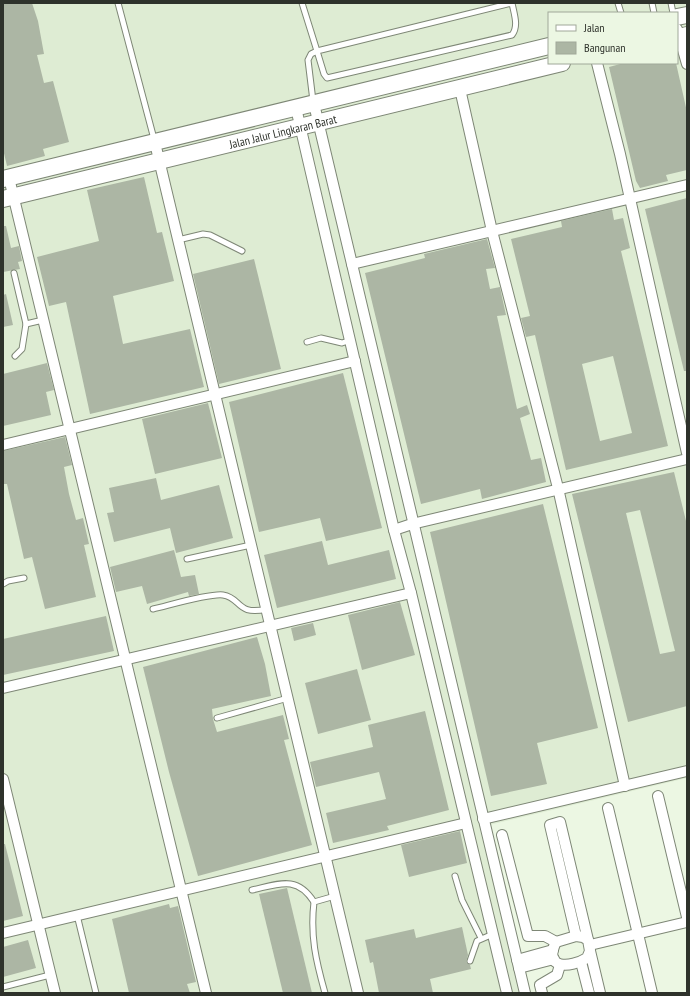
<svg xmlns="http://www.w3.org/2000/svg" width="690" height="996" font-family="'PT Sans Narrow',sans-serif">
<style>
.built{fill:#deecd3;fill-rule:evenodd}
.building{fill:#acb6a4;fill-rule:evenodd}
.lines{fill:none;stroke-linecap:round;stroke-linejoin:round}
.lane-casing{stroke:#7e8776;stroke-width:7}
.street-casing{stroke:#7e8776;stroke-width:12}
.primary-casing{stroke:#7e8776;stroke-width:18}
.lane{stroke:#fff;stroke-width:5}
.street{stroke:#fff;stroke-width:10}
.primary{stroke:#fff;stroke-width:16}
.labels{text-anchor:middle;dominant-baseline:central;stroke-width:4;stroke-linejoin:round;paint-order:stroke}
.street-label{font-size:12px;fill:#2e322b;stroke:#ecf7e3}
</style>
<rect width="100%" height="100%" fill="#ecf7e3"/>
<path class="built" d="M3 3H687V778L489 825 530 993H3ZM549 13H677V63H549Z"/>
<g class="building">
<polygon points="8,3 32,3 38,21 44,54 37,55 44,83 53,81 69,142 43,149 45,156 7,166 3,149 3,4"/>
<polygon points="624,63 676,63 687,112 687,170 666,175 668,181 640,188 636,181 609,67"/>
<polygon points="144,177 157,233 162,232 174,281 113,296 123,344 190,329 204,387 90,414 66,302 49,306 37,257 99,241 87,190"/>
<polygon points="687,198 687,371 684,371 645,209"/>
<path d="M612 209 614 220 623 218 630 248 621 251 668 446 566 470 535 335 526 337 521 318 530 316 511 239 562 227 561 221ZM613 356 632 433 600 441 582 364Z"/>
<polygon points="3,226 6,226 11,248 19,246 22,261 18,262 20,269 3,272"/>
<polygon points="487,239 495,268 486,269 490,289 500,287 502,297 506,315 497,316 517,409 527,405 530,414 520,418 531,460 541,458 546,482 482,499 480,489 421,504 365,273 425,258 424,254"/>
<polygon points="254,259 281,369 219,384 193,274"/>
<polygon points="6,294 13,325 3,327 3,295"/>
<polygon points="47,363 54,390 46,392 51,415 3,426 3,374"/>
<polygon points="343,373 382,528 326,541 320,518 259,532 229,402"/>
<polygon points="208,403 222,458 155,474 142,419"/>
<polygon points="65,437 72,465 64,467 69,494 76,520 83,518 89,544 84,545 96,597 45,609 32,557 24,559 7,484 3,484 3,451"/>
<path d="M674 472 687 525V706L628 722 572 494ZM640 510 675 651 660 654 626 513Z"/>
<polygon points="156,478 161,500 219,485 233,538 176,553 170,528 114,542 107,513 114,512 109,488"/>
<polygon points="543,504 598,728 537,743 547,784 491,796 430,532"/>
<polygon points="322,541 328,565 389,550 396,579 277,608 264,555"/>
<polygon points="174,550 181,577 195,575 199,594 189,596 188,592 147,604 142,586 116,592 110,567"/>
<polygon points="400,602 415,655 362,670 348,615"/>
<polygon points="106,616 114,651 3,675 3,639"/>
<polygon points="313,623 316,635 294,641 291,628"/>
<polygon points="257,637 265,664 271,696 212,709 213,719 217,732 283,715 289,739 284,740 312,845 198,876 169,772 143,667"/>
<polygon points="357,669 371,720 318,734 305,683"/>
<polygon points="425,711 449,810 387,826 389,830 333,843 326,813 386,799 379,772 316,787 310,762 373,747 368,725"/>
<polygon points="460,831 467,863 409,877 401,845"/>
<polygon points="3,844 5,844 23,916 3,921"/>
<polygon points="287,888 312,993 283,993 259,894"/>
<polygon points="169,904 170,908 178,906 196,982 187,984 190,993 129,993 112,919"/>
<polygon points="462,927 468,955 466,962 470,965 471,969 430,979 433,993 379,993 373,962 370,963 365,940 414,929 416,938"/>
<polygon points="28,940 36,968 3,977 3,947"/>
</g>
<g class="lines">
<g class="lane-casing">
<g id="lane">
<polyline points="118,3 154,139"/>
<path d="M302 3 317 51 512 3C514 14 519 26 512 35L327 78 324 74 317 51 311 54 308 60 313 101"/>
<polyline points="618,3 621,13"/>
<polyline points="652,3 654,13"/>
<polyline points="671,3 673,13"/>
<polyline points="178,240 203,234 210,235 242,251"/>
<polyline points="14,273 26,324 43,320"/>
<polyline points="307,342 321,338 342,343 351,340"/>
<polyline points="15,356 22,349 26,324"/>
<polyline points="187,559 251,545"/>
<polyline points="3,584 8,581 24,578"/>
<path d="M153 609C167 606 210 593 223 595 242 598 236 616 267 609"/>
<polyline points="217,718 288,698"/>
<polyline points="455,876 462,900 481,938"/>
<path d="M252 890C279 884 297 875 314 902"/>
<polyline points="77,915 96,993"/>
<polyline points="470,961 477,941 493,934"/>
<polyline points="3,987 50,975"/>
<path d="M325 993C316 961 310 936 314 902L335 896"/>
</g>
</g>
<g class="street-casing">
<g id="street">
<polyline points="677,29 687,64"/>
<polyline points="597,63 620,154 687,453"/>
<polyline points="460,89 492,231 558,488 625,786"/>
<polyline points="314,104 525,993"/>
<polyline points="296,108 394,530 411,593 507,993"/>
<polyline points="155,143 358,993"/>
<polyline points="9,178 206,993"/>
<polyline points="352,264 687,185"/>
<polyline points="3,445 355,361"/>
<polyline points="394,530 412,524 687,459"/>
<polyline points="3,688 411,593"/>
<polyline points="3,779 55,993"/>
<polyline points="658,796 687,917"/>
<polyline points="608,808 652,993"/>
<polyline points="483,819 687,771"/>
<polyline points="502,835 528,936 545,936 556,942"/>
<polyline points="3,933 466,823"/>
<polyline points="576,936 550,825 560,822 588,940"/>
<path d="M576 936 583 937 588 940 590 951 587 958C571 968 542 970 556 942Z"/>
<polyline points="590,945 687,922"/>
<polyline points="590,951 600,993"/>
<polyline points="517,960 553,950"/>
<polyline points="581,962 589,993"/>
<polyline points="519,968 554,959"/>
<polyline points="542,993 540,985 557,975 560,965"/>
</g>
</g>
<g class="primary-casing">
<g id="primary">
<polyline points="677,17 687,15"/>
<polyline points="677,38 687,35"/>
<polyline points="3,179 549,46"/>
<path id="s1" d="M3 199 562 63"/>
</g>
</g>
<use href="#lane" class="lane"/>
<use href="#street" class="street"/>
<use href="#primary" class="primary"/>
</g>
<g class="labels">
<g class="street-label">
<text stroke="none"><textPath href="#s1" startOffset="288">Jalan Jalur Lingkaran Barat</textPath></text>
</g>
</g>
<rect width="690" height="996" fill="none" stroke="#2e322b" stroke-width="8"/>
<rect x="548" y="12" width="130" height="52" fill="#ecf7e3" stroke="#a0a899"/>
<rect x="556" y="25" width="20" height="6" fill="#ffffff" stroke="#a0a899"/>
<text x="584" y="32" font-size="12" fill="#2e322b">Jalan</text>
<rect x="556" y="42" width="20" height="12" fill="#acb6a4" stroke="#a0a899"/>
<text x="584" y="52" font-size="12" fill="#2e322b">Bangunan</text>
</svg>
